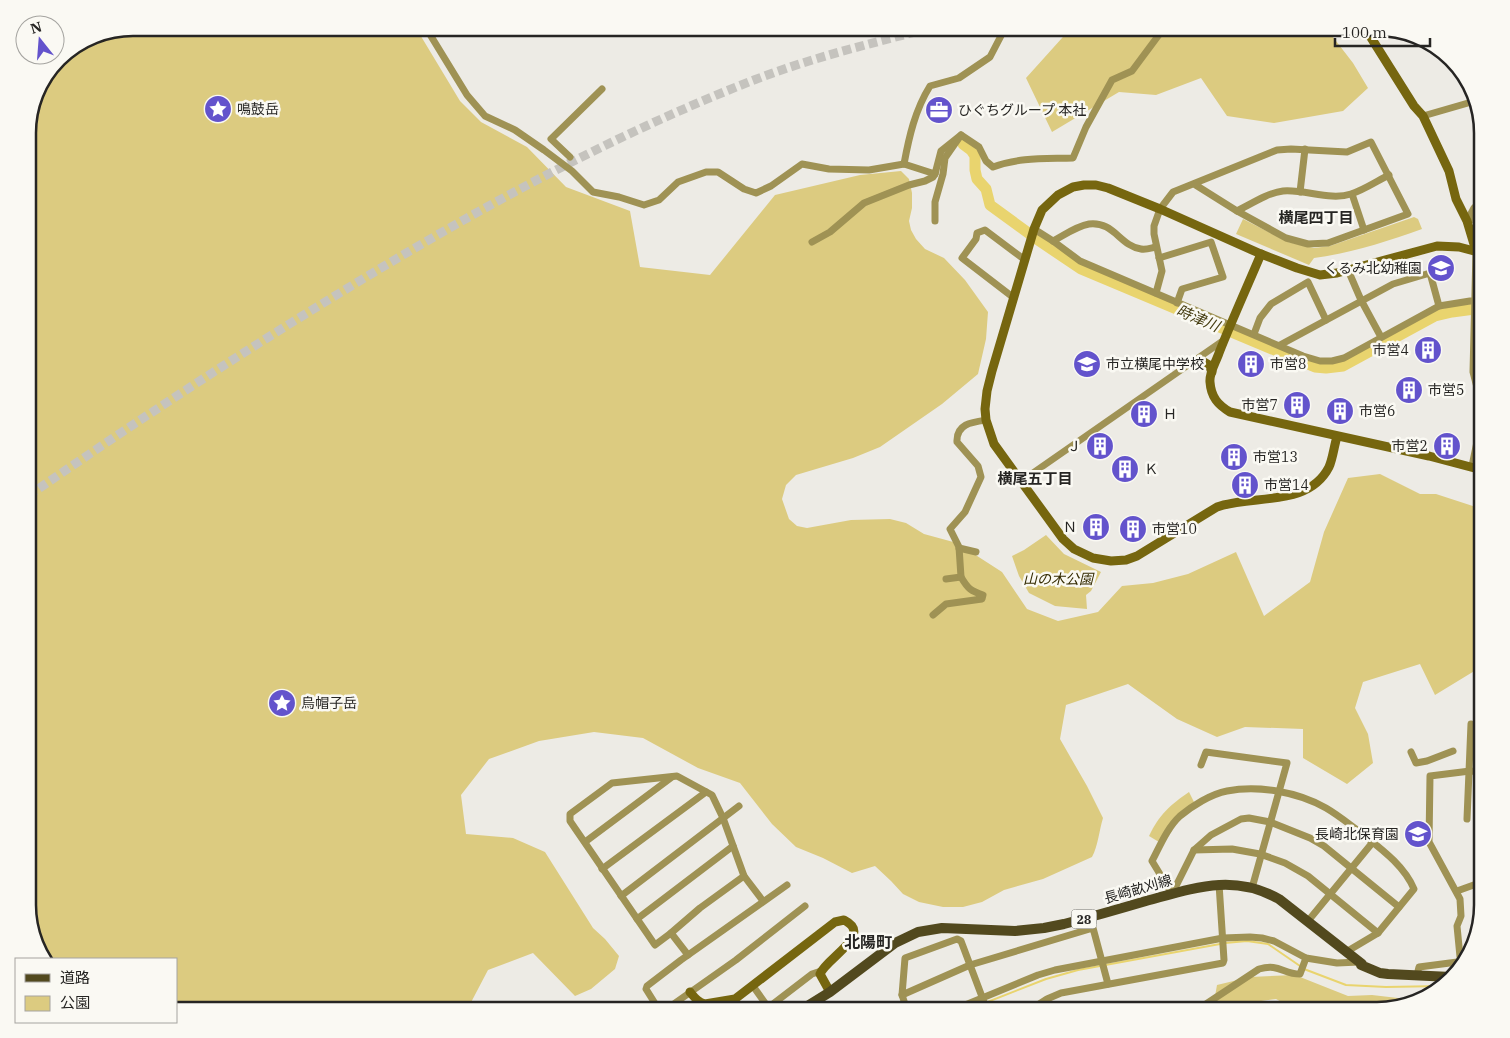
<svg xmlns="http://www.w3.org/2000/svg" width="1510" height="1038" font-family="'IBM Plex Serif','Noto Sans JP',serif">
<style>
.green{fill:#dccb80}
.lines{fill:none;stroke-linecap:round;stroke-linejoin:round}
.stream{stroke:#e9d46e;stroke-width:2}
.river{stroke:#e9d46e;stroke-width:11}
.secondary-tunnel{stroke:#c5c3be;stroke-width:9;stroke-dasharray:9 4.5;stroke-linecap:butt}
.street{stroke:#9f9254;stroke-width:7}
.secondary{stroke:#76660f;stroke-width:9}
.primary{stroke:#52491e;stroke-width:10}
.labels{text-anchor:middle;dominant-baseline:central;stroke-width:5;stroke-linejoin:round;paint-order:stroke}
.shield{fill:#faf9f3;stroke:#666561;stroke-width:1}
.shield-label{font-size:12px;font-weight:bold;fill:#262523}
.poi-label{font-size:14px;fill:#262523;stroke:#faf9f3;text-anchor:start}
.park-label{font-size:14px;font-style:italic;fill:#332a00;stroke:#faf9f3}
.street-label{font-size:14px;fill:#262523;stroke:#faf9f3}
.neighbourhood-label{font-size:15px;font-weight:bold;fill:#262523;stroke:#faf9f3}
.water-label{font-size:15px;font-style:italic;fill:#463d11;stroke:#faf9f3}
.quarter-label{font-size:16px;font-weight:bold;fill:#262523;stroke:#faf9f3}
.rim{fill:none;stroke:#262523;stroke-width:2.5}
</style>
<rect width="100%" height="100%" fill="#edebe5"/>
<g class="green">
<path d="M133 28H416L460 101 481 122 527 147 566 187 630 211 640 267 710 275 775 195 860 175 901 171 909 179 912 193V208L909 221 911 230 916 239 925 249 944 258 965 280 988 312 986 339 978 374 942 404 880 447 853 458 796 475 786 485 782 499 789 519 797 526 807 528 851 520 890 519 906 523 924 534 957 543 1002 572 1027 609 1058 621 1098 612 1122 586 1153 583 1188 574 1236 552 1264 616 1310 582 1324 532 1348 478 1380 474 1420 494H1436L1482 509V669L1476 670 1435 695 1420 664 1363 682 1355 708 1368 734 1373 763 1347 784 1303 758V729L1245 727 1217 737 1177 719 1128 684 1066 705 1060 739 1087 786 1103 818C1099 831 1098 846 1092 857L1043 879 1004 890 982 902 963 907H943L919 902 903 894 891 881 875 866 852 873 823 858 796 847 772 824 740 783 698 768 643 738 594 732 539 741 489 759 461 795 466 834 513 838 545 852 593 928 605 939 619 956 615 969 591 989 575 996 533 953 488 970 467 1010H176V959H43L28 912V126L36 92 59 58 93 35Z"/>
<polygon points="1071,28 1326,28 1353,63 1368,88 1343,111 1274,123 1227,116 1201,78 1156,95 1119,92 1052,132 1026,78"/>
<path d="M1414 217 1418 219 1422 229C1386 242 1351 253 1314 258L1309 265 1236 234 1243 219 1288 242 1314 248 1330 246Z"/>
<polygon points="1046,535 1064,554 1101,572 1091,591 1086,595 1087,609 1055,606 1029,593 1019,576 1012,556 1024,550"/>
<path d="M1189 792 1195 804 1159 842 1149 836C1159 815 1170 805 1189 792Z"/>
<polygon points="1295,975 1348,996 1372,995 1415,1000 1377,1010 1296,1010 1276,999 1254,1002 1219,1010 1214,1002 1217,985 1250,977"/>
</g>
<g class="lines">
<g class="stream">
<polyline points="1225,943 1247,941 1268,944 1300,966"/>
<polyline points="1304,969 1346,985 1386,987 1441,986"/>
<polyline points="967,1010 1046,979 1078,970 1220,944"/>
</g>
<polyline class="river" points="963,144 971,150 975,156 975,170 977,179 986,189 990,205 1038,240 1081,269 1315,367 1326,368 1343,366 1435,316 1452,312 1482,308"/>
<path class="secondary-tunnel" d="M28 496C131 425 236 356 343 291 474 211 610 136 754 80 811 58 872 43 931 28"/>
<g class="street">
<polyline points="426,28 467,95 485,116 515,130 544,150 572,171 593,192 619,197 644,205 659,200 678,182 706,172 718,172 744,189 756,193 771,186 802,164 829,169 869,170 904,164 935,174 941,151 961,135"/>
<polyline points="1423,116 1475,101"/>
<polyline points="570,157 551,139 602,89"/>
<path d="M904 164C909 137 915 110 930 86L959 78 990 57 1003 32 1009 28"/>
<polyline points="1300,192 1305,149"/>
<polyline points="1352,194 1364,230"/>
<path d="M1237 211C1251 204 1267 193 1283 191 1305 189 1330 201 1351 194 1364 190 1377 181 1389 175"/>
<path d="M935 221V202L943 174 945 158 961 135 979 147 986 161 993 167C1019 157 1047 159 1073 158L1086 127 1112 80 1132 71 1164 28"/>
<polyline points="1467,221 1474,208 1482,200"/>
<polyline points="1467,221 1482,217"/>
<polyline points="1034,229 1053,241 1080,261 1303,356 1320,361 1332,361 1344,358 1439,306 1470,301 1482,301"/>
<path d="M1053 241C1064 235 1077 226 1089 224 1114 221 1120 246 1141 249 1146 250 1151 248 1156 247"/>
<polyline points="812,242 830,232 864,203 909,185 925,181 933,177 935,174"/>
<polyline points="1476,251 1473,372 1482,407"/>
<polyline points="1159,258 1211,242 1223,277 1182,289 1177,303"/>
<polyline points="1348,270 1361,300 1381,337"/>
<polyline points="1156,293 1162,271 1154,234 1154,226 1160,209 1173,192 1277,150 1291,149 1347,152 1371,142 1408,214 1328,243 1308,244 1286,238 1237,211 1194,184"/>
<polyline points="1014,298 962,258 976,239 977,233 985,230 1025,260"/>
<polyline points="1254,334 1260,318 1271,304 1308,282 1326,320"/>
<polyline points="1280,345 1393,284 1430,273 1439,306"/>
<polyline points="1472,466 1482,418"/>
<polyline points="1020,482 1224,340"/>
<polyline points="959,548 976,552"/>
<path d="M946 579 961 577 959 547 950 529 965 512 981 477 978 466 957 442C956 424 972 422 986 420"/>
<path d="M933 615 946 604 982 599 983 595C971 591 968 589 961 577"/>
<polyline points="1411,752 1416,763 1427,761 1453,751"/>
<polyline points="1201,765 1206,752 1287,763 1252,888"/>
<polyline points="1467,819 1471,724"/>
<polyline points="585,842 672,777"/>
<polyline points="1194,850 1232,849 1260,854 1285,863 1308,876 1378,933"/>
<polyline points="602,869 706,792"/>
<polyline points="787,885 681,960 647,986 646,989 656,1005 668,1008 736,960 805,906"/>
<polyline points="1457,891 1482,882"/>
<path d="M1172 894 1152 861C1160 846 1167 828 1180 816 1192 806 1211 794 1227 791 1259 785 1298 792 1326 808 1338 815 1349 824 1360 832 1380 848 1404 865 1414 889L1378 933 1346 952"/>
<polyline points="1172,894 1194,850 1211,835 1241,819 1249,818 1270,822 1310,838 1324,846 1399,907"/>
<polyline points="621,896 739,806"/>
<polyline points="637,919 733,846"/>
<polyline points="1308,921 1373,842"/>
<polyline points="671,933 700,908 744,876"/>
<polyline points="688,955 671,933 655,945 570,821 570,814 612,783 677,776 712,795 723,818 744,876 763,901"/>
<polyline points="1461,967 1457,926 1461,916 1460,899 1429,842 1430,776 1470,771 1482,772"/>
<polyline points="1418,971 1419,967 1465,961"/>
<polyline points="753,986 770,1010"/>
<polyline points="902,995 970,965 1093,928 1108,984"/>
<polyline points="769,1007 812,974 821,971"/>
<polyline points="907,1010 902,995 905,958 957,939 961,941 987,1010"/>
<polyline points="953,1010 1038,975 1055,970 1223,938 1250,937 1262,938 1274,941 1306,958 1337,963 1359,962"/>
<polyline points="1030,1010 1047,999 1061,993 1223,963 1224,960 1219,884"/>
<path d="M1193 1010 1206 1004 1259 969C1279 963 1283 974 1300 974L1306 958"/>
</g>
<g class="secondary">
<polyline points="1365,28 1414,106 1423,116 1449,171 1456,199 1467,221 1476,251"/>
<path d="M1261 254C1247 287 1232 320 1219 353 1216 362 1209 373 1210 382 1211 397 1218 405 1230 412L1429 456 1482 470"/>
<polyline points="1194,362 1202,361 1209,365 1212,372"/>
<path d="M1337 437C1334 446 1333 458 1329 467 1308 508 1253 494 1217 507L1137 556 1126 560 1111 561 1093 558 1074 549 1063 539 994 444 986 420 985 409 987 391 992 371 1034 229 1042 210 1058 195 1073 187 1084 185H1096L1108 188 1160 209 1261 254 1297 268 1320 275 1337 273 1437 246 1459 247 1482 253"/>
<path d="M690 992C695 998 698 1002 705 1004L735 999 835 922 844 920C874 935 826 958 820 974L830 992"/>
</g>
<path class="primary" d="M801 1010 830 992 895 943 918 932 942 928 1015 931 1044 928 1064 924C1091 917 1119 909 1146 901 1194 888 1233 873 1279 899L1362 964 1361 965 1380 973 1388 974 1451 977"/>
</g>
<defs>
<g id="sight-disc" transform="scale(1.4375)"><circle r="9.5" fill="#6353cc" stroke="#faf9f3"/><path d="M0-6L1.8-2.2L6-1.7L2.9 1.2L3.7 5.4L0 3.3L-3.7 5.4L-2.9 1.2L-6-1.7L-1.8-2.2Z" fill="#fff"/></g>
<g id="office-disc" transform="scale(1.4375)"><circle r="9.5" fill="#6353cc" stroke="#faf9f3"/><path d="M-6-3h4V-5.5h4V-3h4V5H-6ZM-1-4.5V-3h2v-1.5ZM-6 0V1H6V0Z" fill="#fff"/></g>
<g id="school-disc" transform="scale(1.4375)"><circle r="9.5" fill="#6353cc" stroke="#faf9f3"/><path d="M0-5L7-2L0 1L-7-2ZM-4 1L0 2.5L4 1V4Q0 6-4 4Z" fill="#fff"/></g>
<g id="building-disc" transform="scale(1.4375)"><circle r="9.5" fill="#6353cc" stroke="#faf9f3"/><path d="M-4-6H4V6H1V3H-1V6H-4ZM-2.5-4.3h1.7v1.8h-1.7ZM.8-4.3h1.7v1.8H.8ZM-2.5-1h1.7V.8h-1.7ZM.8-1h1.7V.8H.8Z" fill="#fff"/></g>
</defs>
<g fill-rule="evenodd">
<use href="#sight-disc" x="218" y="109"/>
<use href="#office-disc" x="939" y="110"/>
<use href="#school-disc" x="1441" y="268"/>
<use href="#building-disc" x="1428" y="350"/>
<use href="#school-disc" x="1087" y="364"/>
<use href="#building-disc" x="1251" y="364"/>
<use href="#building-disc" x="1409" y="390"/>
<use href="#building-disc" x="1297" y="405"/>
<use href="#building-disc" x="1340" y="411"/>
<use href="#building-disc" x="1144" y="414"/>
<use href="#building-disc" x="1100" y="446"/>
<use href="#building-disc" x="1447" y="446"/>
<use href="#building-disc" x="1234" y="457"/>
<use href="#building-disc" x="1125" y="469"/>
<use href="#building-disc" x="1245" y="485"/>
<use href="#building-disc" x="1096" y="527"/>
<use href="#building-disc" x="1133" y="529"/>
<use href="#sight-disc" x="282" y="703"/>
<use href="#school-disc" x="1418" y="834"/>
</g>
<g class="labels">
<rect class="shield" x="1071.5" y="909.5" width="25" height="19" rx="4"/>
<g class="shield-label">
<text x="1084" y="919">28</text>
</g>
<g class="poi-label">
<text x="237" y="109">鳴鼓岳</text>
<text x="958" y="110">ひぐちグループ 本社</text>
<text x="1422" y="268" text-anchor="end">くるみ北幼稚園</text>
<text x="1409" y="350" text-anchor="end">市営4</text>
<text x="1106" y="364">市立横尾中学校</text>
<text x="1270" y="364">市営8</text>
<text x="1428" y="390">市営5</text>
<text x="1278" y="405" text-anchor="end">市営7</text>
<text x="1359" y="411">市営6</text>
<text x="1163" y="414">Ｈ</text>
<text x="1081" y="446" text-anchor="end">Ｊ</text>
<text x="1428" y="446" text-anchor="end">市営2</text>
<text x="1253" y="457">市営13</text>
<text x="1144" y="469">Ｋ</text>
<text x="1264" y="485">市営14</text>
<text x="1077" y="527" text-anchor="end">Ｎ</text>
<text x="1152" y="529">市営10</text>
<text x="301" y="703">烏帽子岳</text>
<text x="1399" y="834" text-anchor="end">長崎北保育園</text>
</g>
<g class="park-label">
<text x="1058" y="579">山の木公園</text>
</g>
<g class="street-label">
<text transform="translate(1138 889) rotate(-16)">長崎畝刈線</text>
</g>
<g class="neighbourhood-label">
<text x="1316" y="217">横尾四丁目</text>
<text x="1035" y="478">横尾五丁目</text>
</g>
<g class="water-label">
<text transform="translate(1198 318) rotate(23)">時津川</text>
</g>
<g class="quarter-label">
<text x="868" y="942">北陽町</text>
</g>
</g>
<path d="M0 0H1510V1038H0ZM133 36H1377A97 97 0 0 1 1474 133V905A97 97 0 0 1 1377 1002H133A97 97 0 0 1 36 905V133A97 97 0 0 1 133 36Z" fill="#faf9f3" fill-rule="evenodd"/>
<path class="rim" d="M133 36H1377A97 97 0 0 1 1474 133V905A97 97 0 0 1 1377 1002H133A97 97 0 0 1 36 905V133A97 97 0 0 1 133 36Z"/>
<rect x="15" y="958" width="162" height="65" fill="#faf9f3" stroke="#a5a4a0"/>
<rect x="25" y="974" width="25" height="8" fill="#52491e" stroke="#a5a4a0"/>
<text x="60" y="983" font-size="15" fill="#262523">道路</text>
<rect x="25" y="996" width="25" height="15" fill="#dccb80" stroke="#a5a4a0"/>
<text x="60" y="1008" font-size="15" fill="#262523">公園</text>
<g transform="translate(40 40) rotate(343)"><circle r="24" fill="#faf9f3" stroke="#a5a4a0"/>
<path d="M0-4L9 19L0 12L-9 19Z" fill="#6353cc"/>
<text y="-8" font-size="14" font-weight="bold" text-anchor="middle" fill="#262523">N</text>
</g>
<path d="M1335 38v8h95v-8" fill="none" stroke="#262523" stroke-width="2.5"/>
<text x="1342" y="38" font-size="15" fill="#262523" stroke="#faf9f3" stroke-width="4" paint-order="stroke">100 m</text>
</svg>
